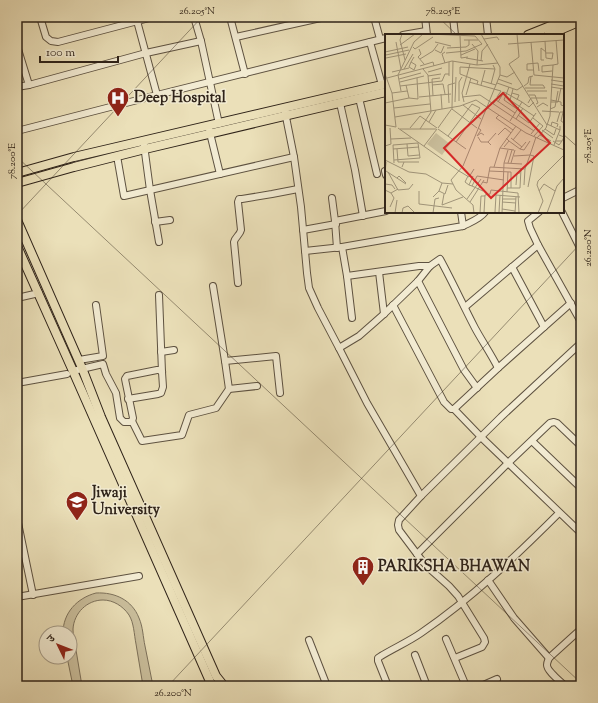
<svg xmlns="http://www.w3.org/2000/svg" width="598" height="703" font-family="'Sorts Mill Goudy','Noto Serif Devanagari',serif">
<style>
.green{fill:#cbc09e;stroke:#7d725c}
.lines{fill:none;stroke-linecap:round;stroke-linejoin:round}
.minor-casing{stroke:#5e5241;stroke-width:8}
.major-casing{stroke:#2f2319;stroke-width:10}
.minor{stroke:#f2ebd2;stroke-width:6}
.major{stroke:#ebe0b9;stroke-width:8}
.ticks{fill:none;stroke:#2f2319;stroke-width:1;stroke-opacity:0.45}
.labels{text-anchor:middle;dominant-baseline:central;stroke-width:3;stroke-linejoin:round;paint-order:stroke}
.poi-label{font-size:15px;font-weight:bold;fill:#2f2319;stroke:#f2ebd2;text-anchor:start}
.inset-road{fill:none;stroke:#a09479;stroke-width:1}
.view{fill:#d62828;fill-opacity:0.15;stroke:#d62828;stroke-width:2}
.inset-edge{fill:none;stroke:#2f2319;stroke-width:2}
.neatline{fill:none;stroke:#2f2319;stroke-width:1.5}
.ticks-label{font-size:10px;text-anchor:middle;fill:#2f2319}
</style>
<rect width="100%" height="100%" fill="#ebe0b9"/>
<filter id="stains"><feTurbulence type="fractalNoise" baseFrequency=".005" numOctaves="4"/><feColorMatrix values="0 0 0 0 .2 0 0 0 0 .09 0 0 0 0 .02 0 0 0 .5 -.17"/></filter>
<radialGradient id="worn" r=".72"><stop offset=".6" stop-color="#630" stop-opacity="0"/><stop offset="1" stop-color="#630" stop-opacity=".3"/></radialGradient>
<path class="green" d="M96 593C115 592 132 600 139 618 143 627 143 637 145 646 148 659 150 673 153 686H143C141 672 138 658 136 644 134 634 134 623 129 615 123 606 113 600 103 600 87 600 74 613 73 629 73 636 74 643 76 650 78 662 80 674 82 686H73L67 657H70V633H63C63 613 77 598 96 593Z"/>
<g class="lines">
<g class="minor-casing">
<g id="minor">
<polyline points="40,17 46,37 51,41 58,42 153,17"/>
<polyline points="194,17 201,41 219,124"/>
<polyline points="230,17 245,74"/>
<polyline points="374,17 380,39"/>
<polyline points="425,17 427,35"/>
<polyline points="453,17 455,35"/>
<polyline points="486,17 488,35"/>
<polyline points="137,21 157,95"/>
<polyline points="403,35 426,31"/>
<polyline points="236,37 325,17"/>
<polyline points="370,42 382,85"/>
<polyline points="17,46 29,85"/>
<polyline points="17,87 29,85 146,53 201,41"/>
<polyline points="359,98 377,174"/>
<polyline points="340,103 355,170 363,216"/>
<path d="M285 112 294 157 301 207 307 273 309 288 318 308 339 348 359 336 384 314 418 281 430 266 440 259C452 281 463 305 475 328 482 341 491 354 498 368"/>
<polyline points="209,129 220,174"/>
<polyline points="17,131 157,95 386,38"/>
<polyline points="144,145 150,190 159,242"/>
<polyline points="117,156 124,196 294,157"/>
<polyline points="385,171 386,175"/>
<polyline points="332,198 335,221 337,248"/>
<polyline points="563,198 581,189"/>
<polyline points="539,212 528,221 530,228 538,245 581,322"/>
<polyline points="562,212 581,250"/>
<polyline points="335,221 386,211"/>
<polyline points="155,222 170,220"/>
<path d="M463 226C471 222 480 219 485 212"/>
<polyline points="303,230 336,224"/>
<polyline points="342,247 463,226 461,212"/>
<polyline points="305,251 342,247 347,276 352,318"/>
<polyline points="512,267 544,327"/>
<polyline points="379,272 384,314"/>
<polyline points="347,276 419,266 430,266"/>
<polyline points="418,281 464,370 477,388"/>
<path d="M238 283 234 242C235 237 240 235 241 230L238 202 239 199H242L272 194 298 189"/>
<polyline points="213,286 225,361 229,389 257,386"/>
<polyline points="17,298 39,293"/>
<polyline points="393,305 444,402 451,409 454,409 498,368 571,303"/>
<polyline points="465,307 538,245"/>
<polyline points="339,348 367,403 421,496"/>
<polyline points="161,352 174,350"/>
<polyline points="79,360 103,356 96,305"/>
<polyline points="225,361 276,356 280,393"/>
<polyline points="73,371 103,364 106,374 116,393 120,418 124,422 130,422 132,421 133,418 125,379 127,376 157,370 159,370 162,372"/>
<polyline points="17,383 67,374"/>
<polyline points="128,399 158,394 161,393 163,387 162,372 159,295"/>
<polyline points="454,409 481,437 581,533"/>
<polyline points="132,421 142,441 182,435 189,415 216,408 229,389"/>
<polyline points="532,441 581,488"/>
<polyline points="17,518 33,595"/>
<polyline points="417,554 508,463 550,423 554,422 557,423 581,446"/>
<polyline points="488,580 514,618 549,658"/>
<polyline points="17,597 139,576"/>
<polyline points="446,639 466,686"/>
<polyline points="309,640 327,686"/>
<polyline points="415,655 427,686"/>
<polyline points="455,658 482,647 485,642 484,638 458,596 449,586 431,570 423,562 399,530 398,525 399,520 421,496 501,417 581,343"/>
<path d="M388 686 378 661V658L381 656C394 648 408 642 421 633 472 598 516 556 559 513"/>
<polyline points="481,686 497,679"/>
<path d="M565 686C560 681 547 671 547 665 547 662 548 661 549 658L581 629"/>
</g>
</g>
<g class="major-casing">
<g id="major">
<polyline points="528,35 573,17"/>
<polyline points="548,35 581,21"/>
<polyline points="17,173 74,157 386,84"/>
<polyline points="17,183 74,167 145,149 386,92"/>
<polyline points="17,220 82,368 101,417 216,676 224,686"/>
<polyline points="17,246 73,371 212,686"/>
</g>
</g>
<use href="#minor" class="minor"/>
<use href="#major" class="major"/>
</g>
<path class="ticks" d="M438 17 457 35M563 134 581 150M17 157 581 683M17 215 202 17M168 686 581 243"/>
<defs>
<g id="hospital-pin" transform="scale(1.15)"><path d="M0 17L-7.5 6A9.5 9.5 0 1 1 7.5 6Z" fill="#8f2418" stroke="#f2ebd2"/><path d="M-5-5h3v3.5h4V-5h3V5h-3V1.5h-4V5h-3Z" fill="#fff"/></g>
<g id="university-pin" transform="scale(1.15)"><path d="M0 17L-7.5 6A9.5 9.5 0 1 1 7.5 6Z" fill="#8f2418" stroke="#f2ebd2"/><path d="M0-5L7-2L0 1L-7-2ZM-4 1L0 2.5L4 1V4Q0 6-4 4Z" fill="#fff"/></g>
<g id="building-pin" transform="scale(1.15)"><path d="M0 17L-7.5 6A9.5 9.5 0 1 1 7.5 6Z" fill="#8f2418" stroke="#f2ebd2"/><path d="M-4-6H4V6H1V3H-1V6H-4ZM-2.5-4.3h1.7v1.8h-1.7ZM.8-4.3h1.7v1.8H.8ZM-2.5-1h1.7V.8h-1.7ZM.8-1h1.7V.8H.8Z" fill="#fff"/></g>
</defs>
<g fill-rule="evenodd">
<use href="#hospital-pin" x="118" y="98"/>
<use href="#university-pin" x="77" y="502"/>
<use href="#building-pin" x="363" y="567"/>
</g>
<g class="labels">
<g class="poi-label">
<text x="134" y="98">Deep Hospital</text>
<text x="92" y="493">Jiwaji<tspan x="92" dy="17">University</tspan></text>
<text x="378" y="567">PARIKSHA BHAWAN</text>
</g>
</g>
<g transform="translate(385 34)">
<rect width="179" height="179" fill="#ebe0b9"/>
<path d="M51 99 65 110 57 121 42 110Z" fill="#cbc09e"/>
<path class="inset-road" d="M17 0 15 6 20 26M43 0 90 2 97 10M132 0 134 23 124 30 162 91M75 2 76 24 83 23M99 5 112 3 114 6M79 6H93M160 7 161 24 167 25 168 19H161M11 8 16 35M50 8 66 12M146 8 149 41 179 44M87 10 93 17 92 31M123 10 179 6M15 11 30 0M28 13 30 15 48 3M62 14 81 13 84 11V6M34 15 36 20 33 23 39 30M50 16 56 19 59 12M0 18 23 13M0 19 1 21 24 16M61 19 81 17 97 10M76 21 90 15M1 24 21 20M81 24 98 27M35 25 48 17 53 10M159 26H156V14L161 18M96 27 97 17 103 10M26 28 31 31 29 36 24 33 26 28 29 23M60 29 57 20 60 18M35 32 48 28 49 32M19 35 28 20M149 36H142V30L153 29 154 37M167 37 157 38V32L168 31M7 38 24 34M43 38 57 34M0 40 7 59 11 93 0 91M115 41 122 43 130 38M43 42 56 40M64 42V28M2 44 67 27 92 31 113 29M14 45 36 39M113 45 127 50M166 46 179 48M97 47 111 51M15 48 39 42M84 48 116 57 112 63M112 49 132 56 138 52M92 50 93 47 75 40V33L110 35 108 31M106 50 110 35M166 50 179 52M21 51 24 64 33 65 32 44M47 51 58 50 60 60M96 51 100 36M15 52 57 47 60 40H64M139 52 143 49 144 43 148 42M124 53 119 66 132 75M166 53 179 55M140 54H160L158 51H145L146 42M128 55 125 66 149 82M16 57 13 41 29 8 38 0M142 57H162M7 59 22 57M127 59 134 61 132 66M56 60 57 75M81 61 86 44M144 61H150L153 69 151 70M48 62 47 45 55 44M34 63 66 60M77 63 95 61 149 97M166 66 176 68V71L179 72M74 67V48L77 43M70 68 71 43M79 68 77 59 85 30M113 68 119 58 137 68 125 87M137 68 144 73 149 68M166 68H173L176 54M0 69 24 64M64 69 63 51 70 49M143 69 146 64H162M108 70 111 66 130 79M78 71 96 85M67 73 68 27M152 73 158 69 163 72M9 74 45 70M179 74 176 87 179 89M67 75 92 94M165 75 170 73 173 57M157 77 174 78M0 78V91M114 81 111 84 128 96M133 81 144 89 151 79M10 83 75 72 91 66 141 99 179 116M148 84 158 92 149 102M131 85 138 74M44 88 51 76M172 88 175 78H178M162 90 175 96V92M166 92 167 88 173 90 172 93M13 94 74 137M25 94 35 82 52 94M53 94 68 73M93 94 96 96 92 102 96 99 99 101M15 95H51M35 95 46 78 43 41 38 35M53 95 81 115M160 95 169 101 171 95M157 96 168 104M146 100 155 89M113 101 120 94 126 99M155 101 166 107M63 102 87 70 95 74 71 108M93 103 96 108H103M126 104 137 113M152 104 161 94 165 82 168 31 173 30 171 6M6 105 26 104M128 106 136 96M124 107 135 115 141 108M168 107 174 111 177 107M171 107H177L179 103 174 101M22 110 23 122 34 121M106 111 103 108 111 99M169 111 175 96M0 112 6 110 5 94M39 112 52 95M119 113 124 107 121 104M8 115 34 113M12 115 13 128H19M135 115 139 116 145 107M123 116 119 129 137 130M129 116 115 114 131 92M129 122 145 121 151 103M0 126 24 138 41 140 57 149 68 150M9 126 35 124 33 109M9 129 8 111 33 109M123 129 127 116M126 129 130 116M17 133 19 128H34M109 133 115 114M1 137 21 150M74 137 84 143 89 135M104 137 126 138V154M3 138 13 156 24 155 28 150M0 140 1 128M83 142 80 148 84 151 88 142M12 144 14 142 21 149M98 148 102 149 105 133 140 135 145 121 149 122 143 153M0 150 7 151 10 155M84 151 87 152 92 142 119 146M131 151 132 139H135M139 151 140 135M87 152 98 157M122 154H135L136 134M0 156 6 159 13 155M34 157V170L67 174M54 157 60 160 63 151M154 157 159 150 170 157M122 158 123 138M59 160 57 171 78 163M48 163 54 157 57 149M82 165 96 145M118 165H131M85 168 99 146M117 168 131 169M5 173 9 164 6 159M117 175 130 177M110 178 111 161 135 163M114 178 115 161M10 179 12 166M17 179 18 174 23 172 30 179M48 179 50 165 54 164M89 179 88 171 71 156 66 146 78 132 115 41V33L96 0M95 179 96 162H100M99 179 100 161 105 160 106 156 133 159 134 179M117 179 119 129M130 179 131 163M153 179 158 167 152 151 153 147 179 121M162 179 172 152 179 144"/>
<path class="view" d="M118 59 165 109 106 164 59 114Z"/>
<rect width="179" height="179" class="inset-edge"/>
</g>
<rect width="598" height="703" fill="none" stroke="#ebe0b9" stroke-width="44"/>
<g transform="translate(58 645) rotate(313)"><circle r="19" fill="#f2ebd2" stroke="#a49b88"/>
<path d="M0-3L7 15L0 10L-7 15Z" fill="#8f2418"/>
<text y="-6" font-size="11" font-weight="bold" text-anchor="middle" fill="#2f2319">उ</text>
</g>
<path d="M40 56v6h78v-6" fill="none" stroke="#2f2319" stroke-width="2"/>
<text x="46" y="56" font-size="12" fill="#2f2319" stroke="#f2ebd2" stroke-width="3" paint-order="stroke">100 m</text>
<rect x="22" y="22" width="554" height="659" class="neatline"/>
<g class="ticks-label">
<text x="197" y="14">26.205°N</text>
<text x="443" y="14">78.205°E</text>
<text transform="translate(587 146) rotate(-90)" y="4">78.205°E</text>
<text transform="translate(11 161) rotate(-90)" y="4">78.200°E</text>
<text transform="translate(587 248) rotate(-90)" y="4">26.200°N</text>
<text x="173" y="696">26.200°N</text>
</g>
<rect width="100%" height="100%" filter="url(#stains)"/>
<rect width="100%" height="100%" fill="url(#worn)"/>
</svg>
